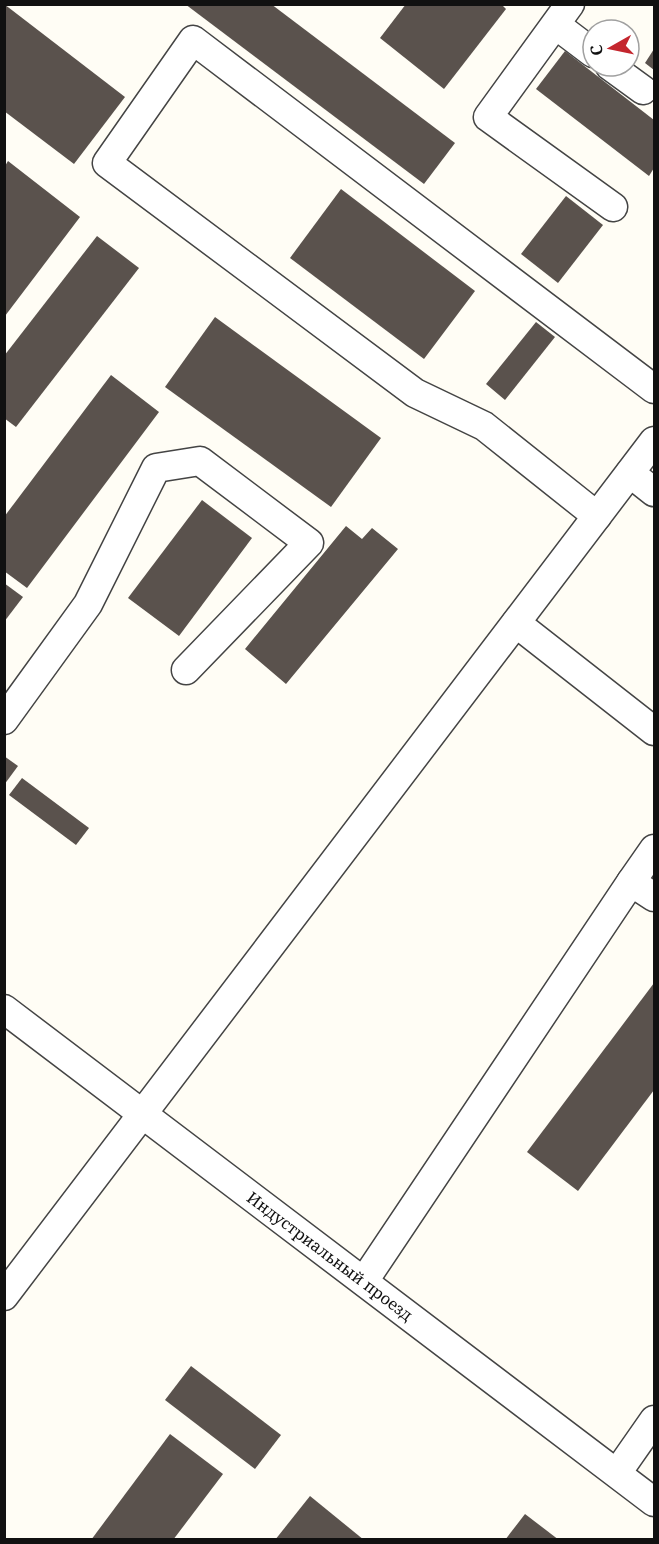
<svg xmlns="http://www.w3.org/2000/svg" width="659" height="1544" font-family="'Noto Serif',serif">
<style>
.building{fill:#5a524d}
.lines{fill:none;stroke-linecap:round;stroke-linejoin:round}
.minor-casing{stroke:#444;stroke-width:31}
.minor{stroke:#fff;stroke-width:28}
.labels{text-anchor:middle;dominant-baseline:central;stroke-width:6;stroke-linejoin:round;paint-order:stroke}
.street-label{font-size:16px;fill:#111;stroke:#fff}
</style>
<rect width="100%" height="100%" fill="#fffdf5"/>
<g class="building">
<polygon points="4,4 125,97 74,164 4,111"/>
<polygon points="185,4 271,4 455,143 424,184"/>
<polygon points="406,4 501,4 506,9 444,89 380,38"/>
<polygon points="654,49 654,70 645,63"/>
<polygon points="565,51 654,120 654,168 649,176 536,89"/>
<polygon points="8,161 80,217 5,316 5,166"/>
<polygon points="341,189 475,291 424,359 290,258"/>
<polygon points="566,196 603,225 558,283 521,254"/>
<polygon points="97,236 139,268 16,427 4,418 4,356"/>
<polygon points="215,317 381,438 331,507 165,387"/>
<polygon points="536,322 555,337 505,400 486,384"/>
<polygon points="111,375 159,412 27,588 4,571 4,517"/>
<polygon points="202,500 252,538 179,636 128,598"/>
<polygon points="346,526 362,539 372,528 398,549 286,684 245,649"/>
<polygon points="4,583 23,597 4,622"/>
<polygon points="4,756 18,766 4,785"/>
<polygon points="22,778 89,828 76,845 9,795"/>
<polygon points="654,983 654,1090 578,1191 527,1152"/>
<polygon points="191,1366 281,1435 255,1469 165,1400"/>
<polygon points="170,1434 223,1474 173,1540 91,1540"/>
<polygon points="310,1496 364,1540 275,1540"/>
<polygon points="525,1514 559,1540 505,1540"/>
</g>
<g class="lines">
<g class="minor-casing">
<g id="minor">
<polyline points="570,4 488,117 613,207"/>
<polyline points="556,25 593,53"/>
<polyline points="610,66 643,90"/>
<polyline points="630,473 654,492"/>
<polyline points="597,516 484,426 415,393 107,163 193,40 654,389"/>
<polyline points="516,623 654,731"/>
<polyline points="4,720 88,604 156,468 200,461 309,543 186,670"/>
<polyline points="631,882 654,849"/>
<polyline points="4,1009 654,1502"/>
<polyline points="364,1281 631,882 654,897"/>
<polyline points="4,1296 654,441"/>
<polyline points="617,1473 654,1420"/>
</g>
</g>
<use href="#minor" class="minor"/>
</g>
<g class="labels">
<g class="street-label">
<text transform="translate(330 1256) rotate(37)">Индустриальный проезд</text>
</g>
</g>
<rect width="659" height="1544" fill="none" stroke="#111111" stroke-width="12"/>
<g transform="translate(611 48) rotate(261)"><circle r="28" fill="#ffffff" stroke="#a0a0a0" stroke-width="1.5"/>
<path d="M0-4.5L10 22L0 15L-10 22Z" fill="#c4262e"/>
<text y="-9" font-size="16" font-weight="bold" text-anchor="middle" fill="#111111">С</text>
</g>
</svg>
